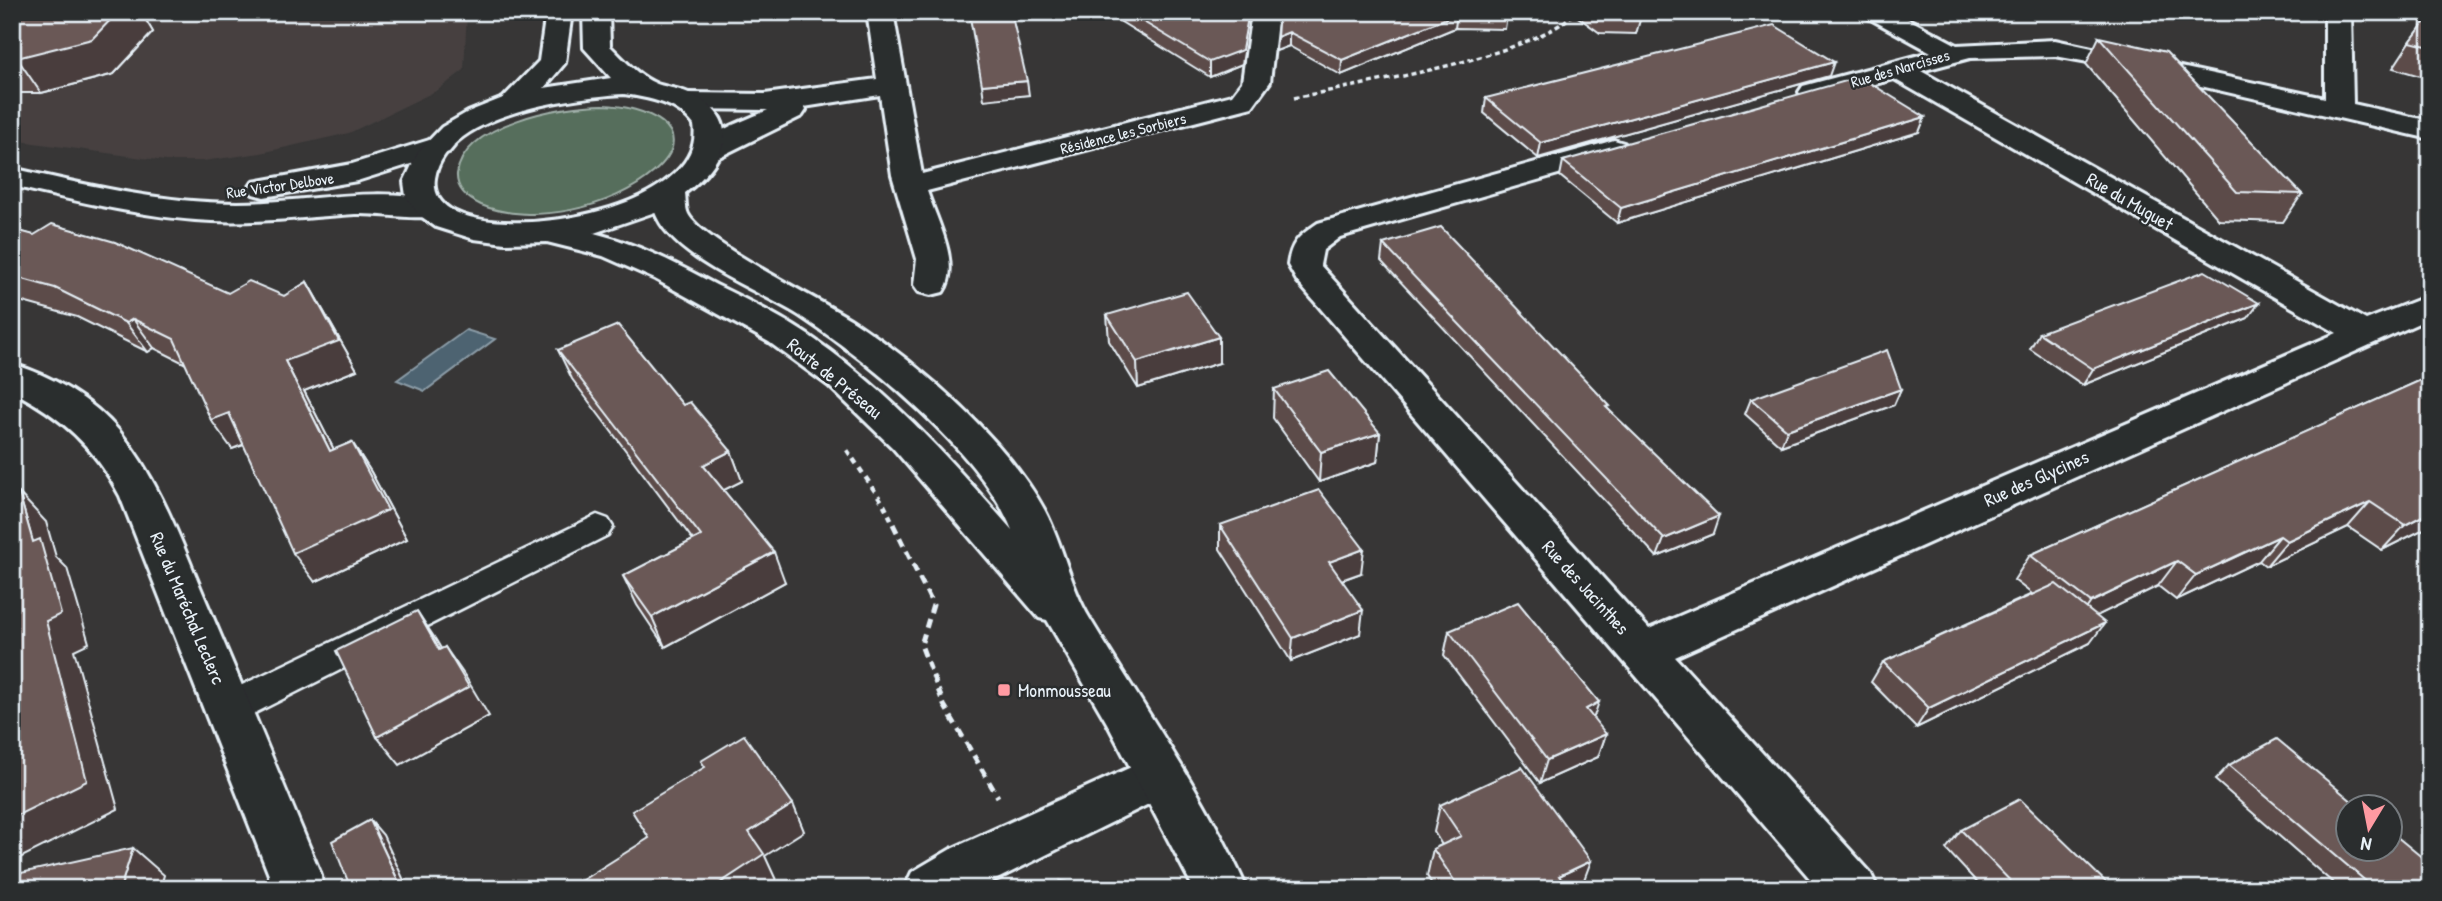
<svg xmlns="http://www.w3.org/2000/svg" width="2442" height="901" font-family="'Patrick Hand',sans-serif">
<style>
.built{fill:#464040}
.green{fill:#576e5b;stroke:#a0b0aa;stroke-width:2}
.water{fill:#4d6371;stroke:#8b9ca7;stroke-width:2}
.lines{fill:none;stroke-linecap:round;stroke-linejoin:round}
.lane-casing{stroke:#e8f1f8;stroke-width:5}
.street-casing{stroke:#e8f1f8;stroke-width:6}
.secondary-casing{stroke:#e8f1f8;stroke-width:6}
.path-far2{stroke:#e8f1f8;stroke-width:3.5;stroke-dasharray:5 3.5;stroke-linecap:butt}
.path-far1{stroke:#e8f1f8;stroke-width:4.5;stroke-dasharray:6 5;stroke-linecap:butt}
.path{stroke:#e8f1f8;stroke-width:5;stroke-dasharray:9 6;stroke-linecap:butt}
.lane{fill:#2a2d2e;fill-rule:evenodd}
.street{fill:#2a2d2e;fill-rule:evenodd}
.secondary{fill:#2a2d2e;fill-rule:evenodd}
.wall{fill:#5b4c4a;stroke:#e8f1f8;stroke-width:2}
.shaded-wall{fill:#4a3e3c;stroke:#e8f1f8;stroke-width:2}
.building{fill:#6a5856;stroke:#e8f1f8;stroke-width:2}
.poi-dot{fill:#ff9aa2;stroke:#2a2d2e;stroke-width:2.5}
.labels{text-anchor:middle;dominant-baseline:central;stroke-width:5;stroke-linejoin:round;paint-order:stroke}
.far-street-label{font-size:16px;fill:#e8f1f8;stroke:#2a2d2e}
.street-label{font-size:19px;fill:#e8f1f8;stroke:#2a2d2e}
.poi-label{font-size:19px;fill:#e8f1f8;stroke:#2a2d2e;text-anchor:start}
</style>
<rect width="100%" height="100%" fill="#373636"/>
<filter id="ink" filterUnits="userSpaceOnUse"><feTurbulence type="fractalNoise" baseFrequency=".0143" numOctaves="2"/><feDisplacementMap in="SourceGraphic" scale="14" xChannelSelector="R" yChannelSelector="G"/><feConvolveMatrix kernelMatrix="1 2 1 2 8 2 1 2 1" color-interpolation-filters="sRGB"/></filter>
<g filter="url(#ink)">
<polygon class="built" points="12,12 467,12 464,70 438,90 349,133 261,153 203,161 165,161 12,140"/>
<path class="green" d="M603 105C643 106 704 128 654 172 613 208 532 226 481 205 468 199 456 189 457 174 463 123 564 105 603 105Z"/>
<polygon class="water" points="466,330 495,339 425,391 397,380"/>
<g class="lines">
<g class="lane-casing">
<polygon id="lane" points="597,515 608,519 613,527 608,535 243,719 230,723 217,719 212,708 217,697"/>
</g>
<g class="street-casing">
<g id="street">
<path d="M867 12H893L922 174 1232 95 1242 82 1252 12H1278L1270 82 1252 107 927 191C936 219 962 265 943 292L931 295 919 292 914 285 917 259 892 175 880 95 804 107 806 110 802 116 707 163 697 160 692 154C707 132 745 121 768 110L688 109 678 107 674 101 678 95 688 93 765 94 877 79Z"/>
<path d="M1864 12H1895L1957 45 2055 40 2325 98V12H2351L2353 104 2430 121V139L2127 69 2055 56 1970 58 1921 71 2366 320 2430 295V318L1675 657 1870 872 1878 889H1819L1297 281 1288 265C1291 242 1299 236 1318 223L1604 143 1614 140 1624 143 1629 149 1624 155 1340 237 1323 250 1320 265 1649 629 2337 333 1894 79 1813 100 1803 98 1799 92 1803 86 1931 52 1867 17Z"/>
<polygon points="439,137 449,140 454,146 449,152 357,181 264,197 253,194 249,188 253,182 352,164"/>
<path d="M12 168C86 185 162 203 238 203 305 203 374 185 440 201L445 208 440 215C414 221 382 213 355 214 307 217 260 223 212 221 144 218 78 201 12 186Z"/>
<path d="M12 364C51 375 93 400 119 431 160 481 181 542 206 601 245 692 283 783 321 875L322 889H270L269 875 120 496C95 447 61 416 12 391Z"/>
<polygon points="1160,754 1177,760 1184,775 1177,790 977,889 904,889 912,872 951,849"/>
</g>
</g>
<g class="secondary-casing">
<path id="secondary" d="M546 12H572L565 63 544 88 611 78 584 48 583 12H609L610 46C624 60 638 76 657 84 669 88 682 89 693 95 747 123 722 165 685 193 686 199 685 208 688 214 703 243 820 299 855 322 922 366 1007 441 1045 511 1063 545 1070 586 1090 619 1143 707 1205 794 1247 889H1194L1107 723 1047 620 1039 618 893 448 829 386 769 342 655 279 603 256 547 242 505 243 474 239 436 227 418 214 406 196 404 182 418 152 442 127 468 112 503 98 539 61ZM624 94C650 98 678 103 694 125 707 208 508 244 450 209 439 202 433 192 435 178 446 113 572 97 624 94ZM655 212C672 259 759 290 800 316 869 361 982 453 1012 530 952 462 892 394 818 342 786 319 751 302 716 285 677 264 638 244 594 233Z"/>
</g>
<path class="path-far2" d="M1294 98C1358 84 1536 57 1575 12"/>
<polyline class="path-far1" points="847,450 883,503 894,525"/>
<g class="path">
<polyline points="893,524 933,605 921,645 944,705 998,797"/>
<polyline points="1059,882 1099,889"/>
</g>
<use href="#lane" class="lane"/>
<use href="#street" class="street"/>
<use href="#secondary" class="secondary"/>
</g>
<g class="wall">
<polygon points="12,12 141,12 153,32 114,74 41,93 12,93"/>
<polygon points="1105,12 1251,12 1242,64 1210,77"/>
<polygon points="1279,12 1507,12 1507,16 1505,29 1455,28 1341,75 1289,46 1276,51"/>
<polygon points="1571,12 1637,12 1640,20 1636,34 1600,33"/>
<polygon points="2430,15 2430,79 2393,68 2410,42"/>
<polygon points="2099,37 2302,194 2283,222 2219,220 2086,64"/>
<polygon points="1829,76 1538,158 1484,113 1486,98"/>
<polygon points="1925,117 1919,132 1617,223 1560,176 1563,161"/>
<polygon points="12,229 228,293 284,296 307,282 357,370 304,391 334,450 352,442 371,472 407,539 315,582 244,445 232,449 186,364 154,348 148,352 77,317 12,299"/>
<polygon points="1383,244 1609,410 1713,534 1657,557 1381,261"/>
<polygon points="1107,315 1219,363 1138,388 1109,341"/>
<polygon points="2248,318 2083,385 2030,349 2039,333"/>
<polygon points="558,350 683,405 731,451 742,481 723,490 785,582 665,647 637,605 623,576 693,540 572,379"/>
<polygon points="2430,376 2430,526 2382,550 2348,527 2266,566 2259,561 2176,600 2158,586 2096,616 2090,643 1916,728 1871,682 1883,662 2032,594 2014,580 2030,555"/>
<polygon points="1274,389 1380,433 1377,462 1319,482 1273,418"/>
<polygon points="1751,399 1894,405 1781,446 1745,414"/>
<polygon points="1220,525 1361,573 1342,580 1360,634 1291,661 1220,549"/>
<polygon points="1449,631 1606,734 1598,757 1540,783 1444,655"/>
<polygon points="2229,765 2430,889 2340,889 2215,780"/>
<polygon points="1440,805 1581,888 1435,889 1427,876 1433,849 1442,845 1434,832"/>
<polygon points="1961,830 2113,889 1983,889 1946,849"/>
</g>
<g class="shaded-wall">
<polygon points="118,12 141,12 153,32 114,74 41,93 17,58"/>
<polygon points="768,12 830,12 769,18"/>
<polygon points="1249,12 1251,12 1242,64 1210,77 1210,62"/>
<polygon points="1457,14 1455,28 1341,75 1342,60"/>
<polygon points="1289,32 1289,46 1276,51 1277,37"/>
<polygon points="1834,62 1829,76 1538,158 1541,143"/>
<polygon points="1027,81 1029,95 984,100 982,85"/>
<polygon points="1925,117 1919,132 1617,223 1621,208"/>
<polygon points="307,282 357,370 304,391 350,481 330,451 285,361"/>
<polygon points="2259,303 2248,318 2083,385 2093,369"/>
<polygon points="133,319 154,348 148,352 126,323"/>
<polygon points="1219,337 1219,363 1138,388 1137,362"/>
<polygon points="1901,389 1894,405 1781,446 1787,430"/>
<polygon points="229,413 250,442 232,449 211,420"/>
<polygon points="1380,433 1377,462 1319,482 1321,452"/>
<polygon points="352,442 371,472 407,539 315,582 293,553"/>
<polygon points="731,451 742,481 714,495 703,465"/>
<polygon points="19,493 46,522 56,557 67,568 89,643 74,650 118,809 12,862 12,818 46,621 33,542"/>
<polygon points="2370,502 2348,527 2266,566 2287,541"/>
<polygon points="2430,512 2430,526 2382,550 2405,525"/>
<polygon points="1719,516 1713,534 1657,557 1664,539"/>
<polygon points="2280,536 2259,561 2176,600 2196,575"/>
<polygon points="1364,549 1361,573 1327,585 1329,562"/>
<polygon points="774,552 785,582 665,647 652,617"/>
<polygon points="2177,561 2158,586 2074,627 2091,602"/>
<polygon points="1363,610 1360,634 1291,661 1293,638"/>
<polygon points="417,611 436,640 459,679 439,650"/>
<polygon points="2105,623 2090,643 1916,728 1929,708"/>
<polygon points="445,647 465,676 489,716 400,765 377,737"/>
<polygon points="1599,702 1591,725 1586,709"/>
<polygon points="1606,734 1598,757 1540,783 1547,760"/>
<polygon points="793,804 804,831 765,856 776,880 764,889 711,889 749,832"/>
<polygon points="370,820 383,835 408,889 402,889"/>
<polygon points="133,848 164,875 160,889 120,889"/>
<polygon points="1591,861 1581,888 1555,889 1559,876"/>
</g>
<g class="building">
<polygon points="12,12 118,12 92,39 17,58 12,58"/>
<polygon points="969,12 1011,12 1027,81 982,85"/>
<polygon points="1127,12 1249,12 1242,50 1210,62"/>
<polygon points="1279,12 1507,12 1507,16 1457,14 1342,60 1289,32 1277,37"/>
<polygon points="1594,12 1637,12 1640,20 1603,19"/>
<polygon points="2430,15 2430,47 2410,42"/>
<polygon points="1774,25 1834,62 1541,143 1486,98"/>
<polygon points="2099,37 2166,52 2302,194 2237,192"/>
<polygon points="1860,77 1925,117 1621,208 1563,161"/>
<polygon points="52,224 115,242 228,293 249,281 284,296 307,282 339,341 285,361 330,451 352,442 388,510 293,553 229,413 211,420 174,339 133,319 126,323 55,288 12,276 12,229 34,235"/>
<polygon points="1441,227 1610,406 1606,407 1719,516 1664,539 1383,244"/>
<polygon points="2205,271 2259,303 2093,369 2039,333"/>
<polygon points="1187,292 1219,337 1137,362 1107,315"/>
<polygon points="618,325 683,405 690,402 731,451 703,465 774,552 652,617 623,576 701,536 558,350"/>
<polygon points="1887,350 1901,389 1787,430 1751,399"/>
<polygon points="1329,371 1380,433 1321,452 1274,389"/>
<polygon points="2430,376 2430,512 2405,525 2370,502 2287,541 2280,536 2196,575 2177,561 2091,602 2030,555"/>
<polygon points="1319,490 1364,549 1329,562 1363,610 1293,638 1220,525"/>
<polygon points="19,493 33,542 40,539 61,614 46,621 87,781 12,818 12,495"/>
<polygon points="2056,584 2105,623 1929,708 1883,662"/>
<polygon points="1518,602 1599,702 1586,709 1606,734 1547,760 1449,631"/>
<polygon points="417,611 439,650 445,647 469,687 377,737 336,651"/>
<polygon points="744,735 793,804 749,832 764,854 711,889 568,889 649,838 632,811 705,767 701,761"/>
<polygon points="2277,739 2359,807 2348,807 2348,849 2390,849 2390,831 2430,864 2430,889 2375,889 2229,765"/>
<polygon points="1522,767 1591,861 1559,876 1569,889 1460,889 1433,849 1461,836 1440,805"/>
<polygon points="2020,799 2113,889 2018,889 1961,830"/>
<polygon points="370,820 402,889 351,889 332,841"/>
<polygon points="133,848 120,889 12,889 12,875"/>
</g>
</g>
<rect class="poi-dot" x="997" y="683" width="14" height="14" rx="3.5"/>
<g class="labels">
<g class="far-street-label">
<text transform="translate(1900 68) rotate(-16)">Rue des Narcisses</text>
<text transform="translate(1123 133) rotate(-14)">Résidence les Sorbiers</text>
<text transform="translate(280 185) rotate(-8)">Rue Victor Delbove</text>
</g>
<g class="street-label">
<text transform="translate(2130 201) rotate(30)">Rue du Muguet</text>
<text transform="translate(835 378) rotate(39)">Route de Préseau</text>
<text transform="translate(2036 478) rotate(-24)">Rue des Glycines</text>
<text transform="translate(1586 587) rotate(48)">Rue des Jacinthes</text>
<text transform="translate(188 608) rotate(67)">Rue du Maréchal Leclerc</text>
</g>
<g class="poi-label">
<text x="1018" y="690">Monmousseau</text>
</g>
</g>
<rect width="2442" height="901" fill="none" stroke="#2a2d2e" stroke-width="42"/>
<rect x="21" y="21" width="2400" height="859" fill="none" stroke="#e8f1f8" stroke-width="2.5" filter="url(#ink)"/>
<g transform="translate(2369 828) rotate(190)"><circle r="33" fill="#2a2d2e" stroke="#767b7f" stroke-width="2"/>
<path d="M0-5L12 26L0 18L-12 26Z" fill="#ff9aa2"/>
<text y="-10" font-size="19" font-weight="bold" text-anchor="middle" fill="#e8f1f8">N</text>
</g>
</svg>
